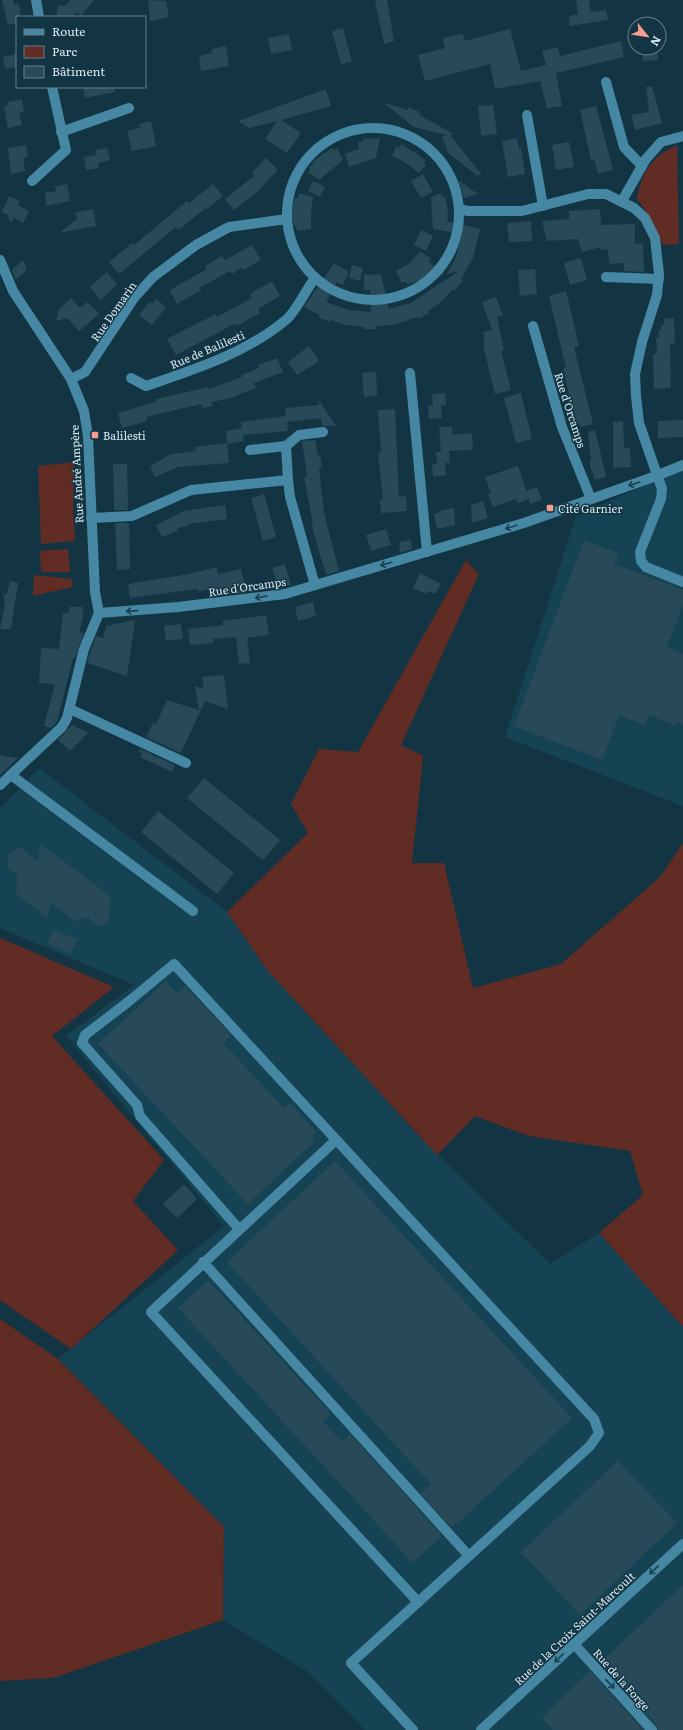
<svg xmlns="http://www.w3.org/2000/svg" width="683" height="1730" font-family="Literata,serif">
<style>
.built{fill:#154353}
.green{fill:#602c24}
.building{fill:#284a58}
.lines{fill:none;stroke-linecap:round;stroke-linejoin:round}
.minor{stroke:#4688a3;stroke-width:10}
.oneway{stroke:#1b4151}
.poi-dot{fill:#f59d8e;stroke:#133543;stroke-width:1.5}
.labels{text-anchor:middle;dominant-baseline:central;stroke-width:3;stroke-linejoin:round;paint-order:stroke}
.street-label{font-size:11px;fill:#d8eaf3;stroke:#133543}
.poi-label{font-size:11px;fill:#d8eaf3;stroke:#133543;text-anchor:start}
</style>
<rect width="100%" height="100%" fill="#133543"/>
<g class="built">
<polygon points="683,468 683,806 505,737 576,516"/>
<polygon points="39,768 227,912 267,970 416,1133 550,1264 599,1233 683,1327 683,1730 365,1730 308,1672 223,1620 224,1527 58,1359 224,1226 66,1036 134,985 0,928 0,809"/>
</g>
<g class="green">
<path d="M677 145 679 244 663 245 652 221 637 198C643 170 652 157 677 145Z"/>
<polygon points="74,462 73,510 75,541 41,544 38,466"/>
<polygon points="68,549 70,572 41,572 40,551"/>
<polygon points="466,560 479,574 401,745 423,756 412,863 444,863 473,988 561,964 660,877 683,843 683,1327 599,1233 643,1195 630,1151 529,1136 475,1116 437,1155 267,970 227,912 308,833 291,804 319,749 358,752"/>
<polygon points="34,575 72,579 73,587 33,596"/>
<polygon points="0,938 114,987 52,1036 164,1160 133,1201 178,1250 71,1349 0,1300"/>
<polygon points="0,1319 58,1359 224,1527 223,1620 53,1678 0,1681"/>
</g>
<g class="building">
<polygon points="2,0 13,0 14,5 19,4 21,17 17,17 17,23 8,25"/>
<polygon points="70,0 94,0 81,16 77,12 73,17 56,17 58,5 65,6"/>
<polygon points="148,0 166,1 169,17 150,21"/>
<polygon points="375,0 387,0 394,41 384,44"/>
<polygon points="576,0 589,0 591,12 606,10 608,20 570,26 569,16 578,14"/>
<polygon points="343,28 352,62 341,64 332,31"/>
<polygon points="510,29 521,71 546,65 542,51 558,47 560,56 621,41 624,57 556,73 562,106 547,108 540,81 495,89 490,64 425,81 418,55 445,48 443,38 463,34 464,41"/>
<polygon points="289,34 292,50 271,54 268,38"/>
<polygon points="226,46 229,66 201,71 199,56 212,53 211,49"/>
<polygon points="642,48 657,48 658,60 643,61"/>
<polygon points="17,54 17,67 5,69 3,57"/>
<polygon points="652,86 662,123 635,130 631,115 649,112 646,87"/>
<polygon points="83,87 114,87 115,92 85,98"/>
<polygon points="326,89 331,106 281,120 301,133 287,153 265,139 277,121 249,128 238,121"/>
<polygon points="22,99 24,112 19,113 22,125 8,128 4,106 8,106 7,102"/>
<polygon points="384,103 408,110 408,107 420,112 419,115 452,133 451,136 481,174 478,176 448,153 442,136 449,136 414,127"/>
<polygon points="493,105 497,134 481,136 478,106"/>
<polygon points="596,106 613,170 598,174 594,159 591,160 580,110"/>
<polygon points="151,121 156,146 132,151 127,131 140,128 139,124"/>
<polygon points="380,138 376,158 349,167 345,154 359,149 358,142 363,142 363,139"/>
<polygon points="517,138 519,149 521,148 525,174 508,177 502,141"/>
<polygon points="569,142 574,167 556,170 552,145"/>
<polygon points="401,144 417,154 426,161 424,163 426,165 419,173 406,163 392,156 396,146 400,148"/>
<polygon points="26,145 28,157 23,158 25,171 11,174 8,148"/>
<polygon points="107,148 110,160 98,163 99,168 86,170 84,157 96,155 95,150"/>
<polygon points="332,148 334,150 337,148 343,160 319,180 308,172 310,169 309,168 316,159"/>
<polygon points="266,158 278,170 255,194 234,210 225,199 254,176 252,173"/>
<polygon points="423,174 433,192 421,198 411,181"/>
<polygon points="458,180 478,194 464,198"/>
<polygon points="313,181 325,187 320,197 308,191"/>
<polygon points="67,184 70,201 46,206 45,193 56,191 55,186"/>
<polygon points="213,184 223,196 207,209 206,208 178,230 176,227 119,274 109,262 132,243 134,245 187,201 189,203"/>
<polygon points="299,193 313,197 311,213 311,229 297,231 296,226 294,226 292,212 295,197 298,198"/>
<polygon points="441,193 442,197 445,196 448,212 447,221 480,229 473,258 461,279 463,281 455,290 453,289 442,301 428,311 429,313 418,319 417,317 394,325 376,326 376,329 364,329 364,327 346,325 331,320 330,322 318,317 320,315 304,307 334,263 349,272 343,285 337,282 326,302 349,310 371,312 370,290 364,290 364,275 381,274 389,309 411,303 459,271 447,274 456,257 462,234 433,229 431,197"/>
<polygon points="9,196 20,201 18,205 29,211 23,223 14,218 10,223 8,215 2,212"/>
<polygon points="93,209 96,226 59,233 77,219 76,212"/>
<polygon points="600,209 601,225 635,224 635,244 643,243 644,272 624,271 624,263 609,264 608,249 601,250 601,247 582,252 578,239 547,241 542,221 569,219 569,211"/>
<polygon points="531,221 532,241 509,242 507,223"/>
<polygon points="421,230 433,236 426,251 414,245"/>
<polygon points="252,245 261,260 243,270 241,268 232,274 230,271 199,288 201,290 177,304 170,290 207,269 205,266 222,256 225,260"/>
<polygon points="420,251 431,259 429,262 444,274 407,284 405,281 402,283 396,271 410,263"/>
<polygon points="581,258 587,280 570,285 564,263"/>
<polygon points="23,260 27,270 16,280 12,270"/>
<polygon points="352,265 363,268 360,281 349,278"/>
<polygon points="535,269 537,294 520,296 518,270"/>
<polygon points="107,272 117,285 100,300 90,287"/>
<polygon points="272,281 280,296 258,309 260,313 237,326 236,323 176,355 167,339 216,314 217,317 252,298 250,294"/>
<polygon points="566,291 579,346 574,347 593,424 580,427 579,423 577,423 569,393 563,369 566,368 549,296"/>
<polygon points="496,297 503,315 497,317 504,350 501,351 511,390 495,394 483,345 485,345 483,332 492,330 482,302"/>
<polygon points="71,298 80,308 88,302 99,314 79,331 67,318 56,321 59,309"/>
<polygon points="156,299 166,307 152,325 139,315 149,302 152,304"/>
<polygon points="674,318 675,344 670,344 671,388 654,389 653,354 657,354 656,338 659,338 659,330 661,330 661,325 664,325 664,319"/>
<polygon points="309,346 319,361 297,375 288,362"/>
<polygon points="277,358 283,372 254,383 256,388 230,398 212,402 213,406 202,408 201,404 146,417 147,421 122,428 118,413 156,402 156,399 209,387 209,389 242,377 241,375 259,368 258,365"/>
<polygon points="376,372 377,396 364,397 362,373"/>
<polygon points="445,393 446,405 441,406 442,418 429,419 428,406 433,406 432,394"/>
<polygon points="521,393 532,439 516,443 504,398"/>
<polygon points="318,399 336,426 322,426 321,418 287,422 288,431 243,435 244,441 227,444 226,431 242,428 241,422 286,416 285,408 319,405"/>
<polygon points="395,409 399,497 406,496 407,511 381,513 380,500 383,499 378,453 381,453 378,410"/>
<polygon points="683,420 683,437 658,438 658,421"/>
<polygon points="623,421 624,448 630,448 631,467 613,468 613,422"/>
<polygon points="439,427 452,427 453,435 472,433 473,450 449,451 450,463 445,463 446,475 433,477 432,464 437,464 436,452 441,452"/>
<polygon points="595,430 606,477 595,480 589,462 591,461 588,432"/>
<polygon points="315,440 318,456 320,455 322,467 319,468 324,513 339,571 326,575 311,524 313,524 304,477 307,477 306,469 302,441"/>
<polygon points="227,443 229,463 178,467 155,477 150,466 171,454 196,451 195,447"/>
<polygon points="113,464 127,464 128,510 114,510"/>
<polygon points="518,466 529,499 518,503 516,499 493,507 488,494 491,493 485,477"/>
<polygon points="537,487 542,500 530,504 526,491"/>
<polygon points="264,494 276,537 263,541 251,498"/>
<polygon points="483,501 488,518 472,523 471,505"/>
<polygon points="225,505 227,519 188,524 188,526 177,528 178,531 162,537 156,525 184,511"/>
<polygon points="454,508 455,525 437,529 434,514 439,513 439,511"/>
<polygon points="115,523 129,523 130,569 117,570"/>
<polygon points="386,529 391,545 371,551 366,535"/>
<polygon points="411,540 412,549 400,553 399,542"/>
<polygon points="584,540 618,553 614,564 683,590 683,604 667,647 683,654 683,724 677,722 676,726 649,715 645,725 619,715 602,760 514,726"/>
<polygon points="285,564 291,585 278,588 272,568"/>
<polygon points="217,567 218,574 241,569 245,585 262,582 263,590 215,596 214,589 198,591 197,589 130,598 128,584 189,574"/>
<polygon points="420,573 441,584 435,594 428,591 426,594 413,588"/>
<polygon points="10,581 18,583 11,629 0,629 5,604 3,594 7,594"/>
<polygon points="313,602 316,616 298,621 295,607"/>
<polygon points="69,607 83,607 82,614 84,614 79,632 84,633 75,658 73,658 57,722 51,728 44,726 55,684 39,683 41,648 59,649 63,613 69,613"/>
<polygon points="266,615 269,635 247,638 250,663 239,664 236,637 213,639 213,643 190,645 188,629 223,625 223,621"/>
<polygon points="135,620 127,676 87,663 96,636 103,638 106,626"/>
<polygon points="181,624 183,639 166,641 164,626"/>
<polygon points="224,675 228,709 205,701 181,753 146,737 153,723 156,724 167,700 199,710 195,686 204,689 202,677"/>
<polygon points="72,725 88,733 70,751 58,740"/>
<polygon points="140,749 175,765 172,772 140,757 142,753 139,752"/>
<polygon points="0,755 18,758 0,775"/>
<polygon points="204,778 280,840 263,860 187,798"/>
<polygon points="158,811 234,873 217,894 141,832"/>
<polygon points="40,844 74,869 75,868 85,877 111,897 108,922 101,927 89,918 82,918 76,922 50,902 48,918 16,894 18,875 7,867 9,853 20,847 38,861"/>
<polygon points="53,930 77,939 71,953 47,944"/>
<polygon points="166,981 177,993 185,986 231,1035 223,1043 284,1108 290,1103 317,1132 311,1137 315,1141 248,1204 98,1044"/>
<polygon points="335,1161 572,1418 461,1520 451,1527 421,1494 431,1484 227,1262"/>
<polygon points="184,1184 197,1199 177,1218 163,1204"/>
<polygon points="208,1280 331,1414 323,1421 342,1442 350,1434 442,1536 413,1563 178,1308"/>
<polygon points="618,1461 677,1523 580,1615 521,1552"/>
<polygon points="683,1585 683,1730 658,1730 657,1726 600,1663"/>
<polygon points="590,1671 643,1730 553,1730 542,1718"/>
</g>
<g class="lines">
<g class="minor">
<polyline points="36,0 39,17"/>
<polyline points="606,82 624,147 642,166"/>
<polyline points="527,115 543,206"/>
<circle cx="373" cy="214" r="86"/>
<polyline points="61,132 129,108"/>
<polyline points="32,181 66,150 52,87"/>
<polyline points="622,201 646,159 661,142 683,136"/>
<polyline points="459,209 468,211 522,211 588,194 606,194 634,208 645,218 655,238 659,274 657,295 642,342 635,374 636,396 639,423 662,489 661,499 640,552 641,561 646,567 683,582"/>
<polyline points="0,260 13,291 71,379 84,411 88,436 95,592 99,613"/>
<polyline points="606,277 659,279"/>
<polyline points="533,326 562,427 591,499"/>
<polyline points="410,373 427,552"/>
<path d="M131 378 146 386C195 369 247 353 287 319 296 311 307 288 315 278"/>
<polyline points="71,379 85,372 134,298 153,277 196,245 229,227 287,219"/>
<polyline points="286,446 288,480"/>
<polyline points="250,450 286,446 299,435 323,432"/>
<polyline points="91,518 132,516 191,490 288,480 290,497 315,585"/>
<polyline points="99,613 178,607 285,594 524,523 656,476 683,465"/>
<polyline points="70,709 186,763"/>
<polyline points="11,775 193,911"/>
<polyline points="0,785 62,727 67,718 84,649 99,613"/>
<polyline points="336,1140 151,1312 418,1602"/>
<polyline points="239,1229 140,1116 137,1105 82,1043 85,1035 128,1002 174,964 594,1419 599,1433 590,1446 351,1663 413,1730"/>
<polyline points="203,1262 469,1556"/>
<polyline points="574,1644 652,1730"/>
<polyline points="481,1730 683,1544"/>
</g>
</g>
<defs><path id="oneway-shaft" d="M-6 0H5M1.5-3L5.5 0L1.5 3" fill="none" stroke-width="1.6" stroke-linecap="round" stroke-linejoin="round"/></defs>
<g class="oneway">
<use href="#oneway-shaft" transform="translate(634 484) rotate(161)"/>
<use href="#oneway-shaft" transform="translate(511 527) rotate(162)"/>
<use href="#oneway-shaft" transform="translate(386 564) rotate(164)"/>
<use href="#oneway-shaft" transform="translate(261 597) rotate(172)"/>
<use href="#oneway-shaft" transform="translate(132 611) rotate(176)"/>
<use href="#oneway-shaft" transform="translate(654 1570) rotate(137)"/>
<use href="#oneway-shaft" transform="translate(559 1658) rotate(137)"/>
<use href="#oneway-shaft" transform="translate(610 1684) rotate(47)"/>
</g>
<g class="poi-dot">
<rect x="91" y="431" width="8" height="8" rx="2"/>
<rect x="546" y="504" width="8" height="8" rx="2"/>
</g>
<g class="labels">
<g class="street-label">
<text transform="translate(113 311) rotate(-55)">Rue Domarin</text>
<text transform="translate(207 349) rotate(-23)">Rue de Balilesti</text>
<text transform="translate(571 410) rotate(72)">Rue d'Orcamps</text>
<text transform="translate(76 474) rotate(-93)">Rue André Ampère</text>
<text transform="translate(247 586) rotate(-8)">Rue d'Orcamps</text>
<text transform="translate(574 1628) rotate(-43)">Rue de la Croix Saint-Marcoult</text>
<text transform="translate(622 1679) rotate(48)">Rue de la Forge</text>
</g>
<g class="poi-label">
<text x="103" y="435">Balilesti</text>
<text x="558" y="508">Cité Garnier</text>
</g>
</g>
<rect x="16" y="16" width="130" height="72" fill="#133543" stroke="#627d89"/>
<rect x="24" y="29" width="20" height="6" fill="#4688a3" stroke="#627d89"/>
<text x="52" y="36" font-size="12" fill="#d8eaf3">Route</text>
<rect x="24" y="46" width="20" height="12" fill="#602c24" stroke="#627d89"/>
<text x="52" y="56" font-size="12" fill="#d8eaf3">Parc</text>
<rect x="24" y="66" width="20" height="12" fill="#284a58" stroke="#627d89"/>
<text x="52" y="76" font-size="12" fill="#d8eaf3">Bâtiment</text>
<g transform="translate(647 36) rotate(120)"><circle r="19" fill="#133543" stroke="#627d89"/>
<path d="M0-3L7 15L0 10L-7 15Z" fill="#f59d8e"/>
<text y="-6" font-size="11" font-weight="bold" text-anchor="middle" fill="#d8eaf3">N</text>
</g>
</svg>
